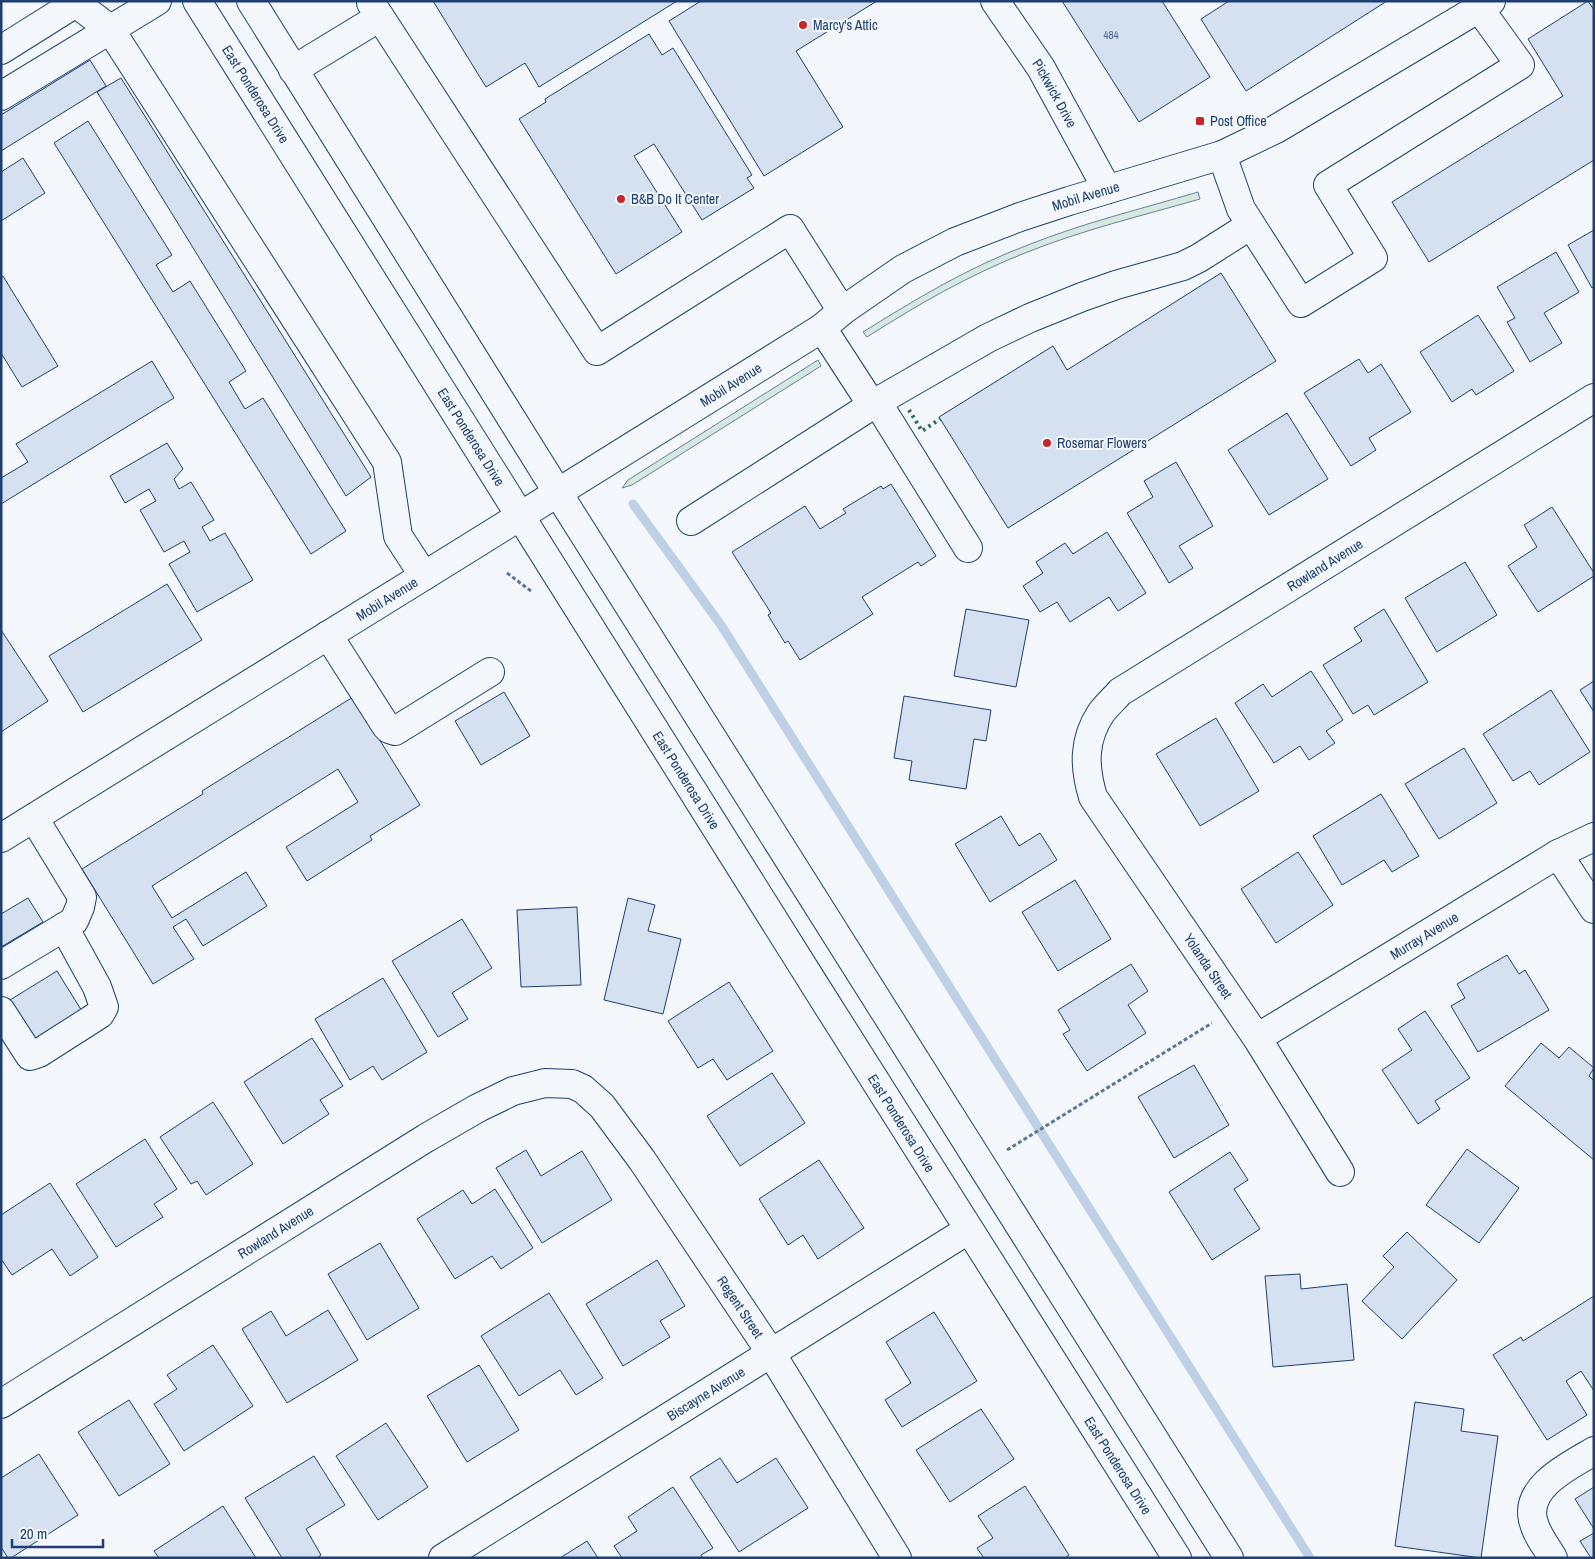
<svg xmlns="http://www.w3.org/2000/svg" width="1595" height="1559" font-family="'Archivo Narrow',sans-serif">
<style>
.green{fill:#d7e8df;stroke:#687fa3}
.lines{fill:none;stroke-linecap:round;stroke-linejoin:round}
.stream{stroke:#bed0e5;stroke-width:9}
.building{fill:#d5e0f0;stroke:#1d3f73}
.minor-casing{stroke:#1d3f73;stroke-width:30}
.major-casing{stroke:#1d3f73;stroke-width:30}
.path{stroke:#5e769c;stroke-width:3;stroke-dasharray:4 2.5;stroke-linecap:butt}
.minor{stroke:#f4f7fb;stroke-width:28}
.major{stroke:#f4f7fb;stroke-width:28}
.hedge{stroke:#2c6c60;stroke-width:4;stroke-dasharray:2.5 4;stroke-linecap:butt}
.poi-dot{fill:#c62828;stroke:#f4f7fb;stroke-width:2}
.labels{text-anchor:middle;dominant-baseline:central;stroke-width:4;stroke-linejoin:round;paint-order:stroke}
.number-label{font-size:11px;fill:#4b6792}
.poi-label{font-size:14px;fill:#1d3f73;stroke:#f4f7fb;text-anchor:start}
.street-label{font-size:14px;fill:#1d3f73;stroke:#f4f7fb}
</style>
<rect width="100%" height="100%" fill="#f4f7fb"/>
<g class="green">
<path d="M1198 192 1200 199C1141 216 1082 230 1025 253 969 275 917 305 867 337L863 332C916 299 969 267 1028 245 1083 223 1141 209 1198 192Z"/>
<polygon points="818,360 821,366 632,485 622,488 628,480"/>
</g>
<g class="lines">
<polyline class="stream" points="633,504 721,625 1310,1558"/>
</g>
<g class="building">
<polygon points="433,1 677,1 539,87 525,63 486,87"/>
<polygon points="701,1 877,1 796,51 843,127 764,176 669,21"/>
<polygon points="1062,1 1162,1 1210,77 1139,122"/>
<polygon points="1229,1 1387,1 1246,91 1201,19"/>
<polygon points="1588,1 1594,10 1594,160 1429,262 1392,202 1563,96 1528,39"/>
<polygon points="649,34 662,55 673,48 752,175 747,178 754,188 702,220 654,144 634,156 682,232 616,274 519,119 546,102 545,99"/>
<polygon points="90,60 106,86 1,151 1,115"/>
<polygon points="121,78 371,477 346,496 97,92"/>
<polygon points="88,121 172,255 156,265 173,292 190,281 246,371 229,382 245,409 263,398 346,531 311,554 54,143"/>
<polygon points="23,158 45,193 1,221 1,172"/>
<polygon points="1594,230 1594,287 1592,288 1568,245"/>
<polygon points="1556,252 1579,292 1544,313 1562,343 1530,362 1507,322 1515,318 1497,287"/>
<polygon points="1221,273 1276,361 1008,528 939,417 1053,346 1067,370"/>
<polygon points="3,276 58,366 22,387 1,353 1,277"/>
<polygon points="1478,315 1514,371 1476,395 1472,389 1452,402 1420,352"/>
<polygon points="1359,359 1368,373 1381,364 1411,412 1369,438 1376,450 1351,466 1304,393"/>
<polygon points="152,361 174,398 1,504 1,478 28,462 16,444"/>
<polygon points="1287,413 1328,479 1269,515 1228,450"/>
<polygon points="167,443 183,469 174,479 179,489 191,482 214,520 202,527 210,541 225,533 253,580 197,612 169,564 190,552 184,541 164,552 140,510 156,501 149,489 125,503 110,476"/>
<polygon points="1176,462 1213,526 1179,546 1193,568 1169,583 1127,513 1153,497 1144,481"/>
<polygon points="891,484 936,556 921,566 918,562 862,597 873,614 800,660 788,641 785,643 768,615 771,613 732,552 805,506 820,529 846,513 843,509 881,486 883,489"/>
<polygon points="1552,507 1594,573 1594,576 1538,612 1508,566 1537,547 1524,525"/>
<polygon points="1107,532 1146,593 1118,611 1109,597 1070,622 1057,602 1040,612 1023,586 1043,573 1036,562 1065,543 1073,554"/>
<polygon points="1465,562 1497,615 1437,652 1405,598"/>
<polygon points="167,584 202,640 83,712 49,656"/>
<polygon points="966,609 1029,620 1016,687 954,676"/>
<polygon points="1384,609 1428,682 1374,715 1368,705 1353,714 1323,665 1362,641 1354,628"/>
<polygon points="1,630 48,701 1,732"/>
<polygon points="1311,671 1343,720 1326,731 1335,743 1309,760 1300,746 1274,763 1235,703 1263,684 1272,697"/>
<polygon points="1594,681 1594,712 1580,690"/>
<polygon points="1551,690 1590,752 1539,785 1530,771 1513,781 1483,734"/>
<polygon points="504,692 530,736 481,765 455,721"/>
<polygon points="904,696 991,710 986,741 974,739 966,789 909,780 912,761 894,758"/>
<polygon points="353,697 420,805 370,836 372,840 307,881 286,847 358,802 338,769 152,886 172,918 246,872 267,906 203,946 186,919 173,927 194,959 153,984 82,869 203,794 202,791"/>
<polygon points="1216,718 1259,791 1200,826 1156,754"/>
<polygon points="1464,748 1497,803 1439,839 1405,784"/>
<polygon points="1381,794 1419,856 1392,872 1384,860 1342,885 1313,836"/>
<polygon points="1001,816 1019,846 1040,833 1057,860 990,902 955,844"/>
<polygon points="1298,852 1333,905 1276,943 1241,889"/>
<polygon points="1075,880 1111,939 1058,971 1022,912"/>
<polygon points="28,898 43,922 1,947 1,914"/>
<polygon points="628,898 655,905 648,931 681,939 663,1014 604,1000"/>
<polygon points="577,907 581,985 521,987 517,910"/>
<polygon points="462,919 492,968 452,993 468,1019 438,1037 392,961"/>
<polygon points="1507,955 1519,974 1525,970 1549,1010 1478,1052 1451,1006 1465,998 1457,984"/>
<polygon points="1131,964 1148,991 1128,1005 1146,1033 1087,1071 1063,1034 1070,1030 1058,1010"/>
<polygon points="57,971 85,1016 37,1045 10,1000"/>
<polygon points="383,978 427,1052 382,1080 373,1066 350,1080 315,1019"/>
<polygon points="729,982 773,1051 727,1080 713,1059 698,1068 668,1021"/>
<polygon points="1425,1011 1470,1078 1435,1101 1440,1109 1418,1124 1382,1070 1412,1050 1398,1029"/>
<polygon points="312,1038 343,1086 320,1100 329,1114 283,1144 244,1082"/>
<polygon points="1541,1043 1559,1058 1569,1047 1594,1068 1589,1076 1594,1081 1594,1160 1505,1086"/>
<polygon points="1194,1065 1229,1125 1174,1158 1138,1097"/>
<polygon points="772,1073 805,1123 740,1166 707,1116"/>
<polygon points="213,1102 253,1164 206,1195 197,1181 191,1184 160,1137"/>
<polygon points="145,1139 177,1189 154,1204 163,1217 116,1247 76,1184"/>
<polygon points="1467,1149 1519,1188 1479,1243 1426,1205"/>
<polygon points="526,1150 541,1176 582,1151 612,1200 542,1243 496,1168"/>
<polygon points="1230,1152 1248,1180 1234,1189 1260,1229 1212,1260 1169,1192"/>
<polygon points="819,1160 864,1228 818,1259 803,1235 788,1245 759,1199"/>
<polygon points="50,1183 98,1257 70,1276 52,1249 12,1275 1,1259 1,1215"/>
<polygon points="495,1189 533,1248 501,1269 492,1256 455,1279 417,1219 463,1190 472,1204"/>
<polygon points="1407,1232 1457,1280 1402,1339 1362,1301 1394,1267 1383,1256"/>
<polygon points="380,1243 419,1308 367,1340 328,1274"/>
<polygon points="657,1260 685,1306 660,1321 670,1337 623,1366 586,1304"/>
<polygon points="1300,1274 1301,1289 1347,1284 1354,1360 1273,1367 1265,1276"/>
<polygon points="549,1293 603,1378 576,1395 560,1370 519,1396 481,1336"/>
<polygon points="1594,1296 1594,1391 1581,1371 1566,1381 1587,1415 1547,1440 1493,1355 1521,1337 1523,1341"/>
<polygon points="328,1310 358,1360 287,1403 242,1329 271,1311 286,1336"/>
<polygon points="934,1312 977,1381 902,1427 885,1400 911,1383 886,1342"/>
<polygon points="213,1345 253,1406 184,1451 154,1404 177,1389 167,1375"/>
<polygon points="479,1365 519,1430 467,1462 427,1396"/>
<polygon points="129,1400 170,1464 119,1496 78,1432"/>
<polygon points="1415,1402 1464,1409 1461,1431 1498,1436 1481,1558 1395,1546"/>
<polygon points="981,1409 1014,1459 950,1502 916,1450"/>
<polygon points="386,1423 428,1487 378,1520 336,1456"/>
<polygon points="39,1454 78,1515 11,1558 8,1558 1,1547 1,1478"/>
<polygon points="314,1456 345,1505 306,1529 321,1555 317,1558 282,1558 245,1498"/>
<polygon points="720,1458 737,1483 776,1458 808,1508 739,1552 690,1477"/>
<polygon points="1025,1486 1069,1555 1065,1558 984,1558 977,1548 993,1538 978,1516"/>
<polygon points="673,1487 713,1548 701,1555 703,1558 622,1558 614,1546 637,1531 628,1517"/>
<polygon points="1594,1487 1594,1529 1575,1499"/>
<polygon points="223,1506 256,1558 159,1558 154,1551"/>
<polygon points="1594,1533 1594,1558 1591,1558 1580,1541"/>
<polygon points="587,1541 598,1558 560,1558"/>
</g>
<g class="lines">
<g class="minor-casing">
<g id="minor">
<polyline points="73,1 110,29 387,462 398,536 424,576"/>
<path id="s1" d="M995 1 1041 68 1107 189"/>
<polyline points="380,17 597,351 790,229 842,311"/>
<polyline points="1,50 79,1"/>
<polyline points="293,70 380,17 371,3"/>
<polyline points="1,96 157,1"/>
<polyline points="1222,155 1241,209 1301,303 1373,258 1328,185 1520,65 1479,8"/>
<polyline points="822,328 872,405"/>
<polyline points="877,402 968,548"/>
<polyline points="691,521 877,402 988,338 1030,318 1082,297 1116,285 1183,266 1199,258 1251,225"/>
<polyline points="328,635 386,726 389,729 395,731 490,672"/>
<path id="s2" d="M1 838 477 543 822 328 842 311 903 269 955 242 1020 217 1069 201 1222 155 1276 129 1491 1"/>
<polyline points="1558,854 1594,909"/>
<polyline points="1,965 74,921 80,907 82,897 34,818"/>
<polyline points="1,1011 30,1056 39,1053 100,1014 104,1007 97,987 64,927"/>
<path id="s3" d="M1257 1038 1558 854 1594 837"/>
<path id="s4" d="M1340 1172 1257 1038 1093 797C1084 767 1083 740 1101 713 1106 706 1114 699 1120 692L1594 398"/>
<path id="s5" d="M1 1404 426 1138 478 1108 513 1091 545 1083 572 1084 583 1089 602 1106 642 1160 771 1353 897 1558"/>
<path id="s6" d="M443 1558 968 1230"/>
<path d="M1553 1558C1546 1546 1536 1534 1533 1520 1525 1486 1571 1465 1594 1451"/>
</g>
</g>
<g class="major-casing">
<g id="major">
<path id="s7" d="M197 1C525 520 847 1041 1177 1558"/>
<polyline points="251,1 558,493 1229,1558"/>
</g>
</g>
<g class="path">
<polyline points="507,573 531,591"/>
<polyline points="1007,1150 1212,1023"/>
</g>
<use href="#minor" class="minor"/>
<use href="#major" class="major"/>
<polyline class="hedge" points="909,410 922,431 940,419"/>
</g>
<g class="poi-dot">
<circle cx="803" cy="25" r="5"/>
<rect x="1195" y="116" width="10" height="10" rx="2.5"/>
<circle cx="621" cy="199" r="5"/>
<circle cx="1047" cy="443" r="5"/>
</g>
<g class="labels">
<g class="number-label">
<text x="1111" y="35">484</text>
</g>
<g class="poi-label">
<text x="813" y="25">Marcy's Attic</text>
<text x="1210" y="121">Post Office</text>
<text x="631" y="199">B&amp;B Do It Center</text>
<text x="1057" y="443">Rosemar Flowers</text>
</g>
<g class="street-label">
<text stroke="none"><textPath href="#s7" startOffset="110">East Ponderosa Drive</textPath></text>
<text stroke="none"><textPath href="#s1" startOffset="110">Pickwick Drive</textPath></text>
<text stroke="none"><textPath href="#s2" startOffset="1264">Mobil Avenue</textPath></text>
<text stroke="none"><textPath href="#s2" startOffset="859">Mobil Avenue</textPath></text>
<text stroke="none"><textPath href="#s7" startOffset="515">East Ponderosa Drive</textPath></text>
<text stroke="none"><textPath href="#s4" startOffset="806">Rowland Avenue</textPath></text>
<text stroke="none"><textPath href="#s2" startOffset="454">Mobil Avenue</textPath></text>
<text stroke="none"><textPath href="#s7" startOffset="920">East Ponderosa Drive</textPath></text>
<text stroke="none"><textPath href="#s3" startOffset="196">Murray Avenue</textPath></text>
<text transform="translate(1208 966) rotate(56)">Yolanda Street</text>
<text stroke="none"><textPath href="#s7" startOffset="1325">East Ponderosa Drive</textPath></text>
<text stroke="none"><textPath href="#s5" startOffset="324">Rowland Avenue</textPath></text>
<text stroke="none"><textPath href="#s5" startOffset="942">Regent Street</textPath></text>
<text stroke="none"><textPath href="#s6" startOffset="310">Biscayne Avenue</textPath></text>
<text stroke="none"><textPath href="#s7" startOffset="1730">East Ponderosa Drive</textPath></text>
</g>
</g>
<rect width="1595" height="1559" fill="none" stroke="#1d3f73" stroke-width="5"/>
<path d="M12 1539v8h91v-8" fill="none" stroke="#1d3f73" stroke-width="2.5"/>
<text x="20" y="1539" font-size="15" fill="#1d3f73" stroke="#f4f7fb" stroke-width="4" paint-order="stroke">20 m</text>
</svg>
